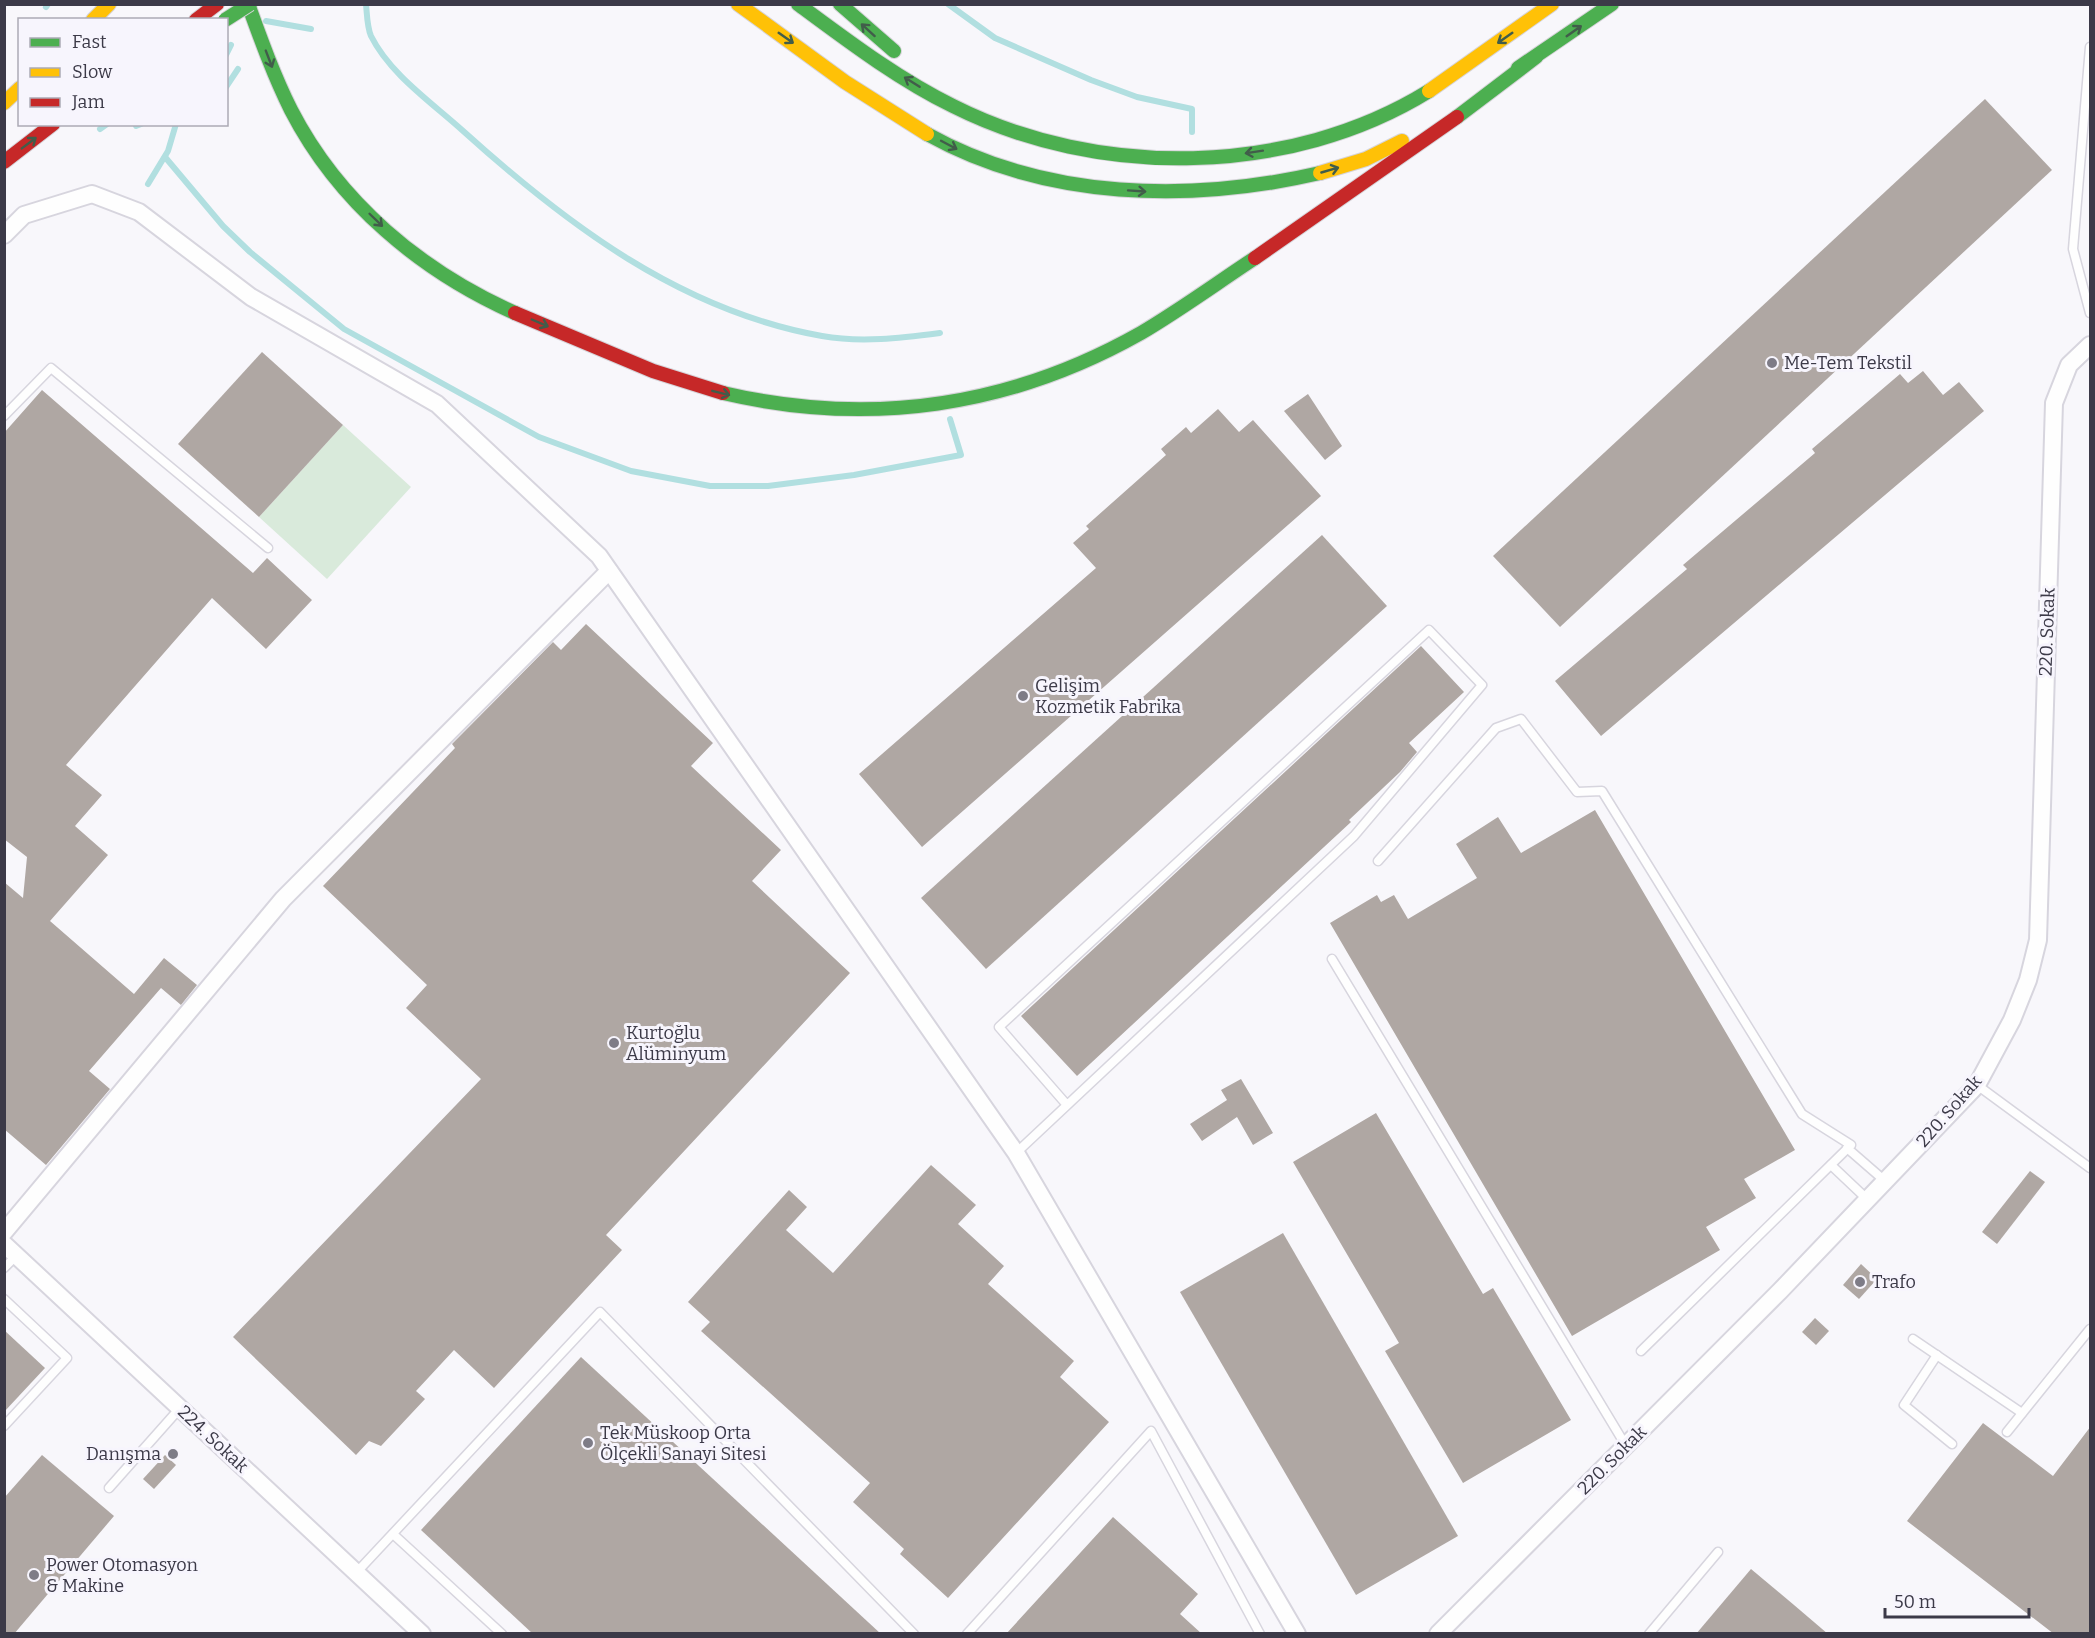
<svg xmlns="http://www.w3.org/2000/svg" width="2095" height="1638" font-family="Bitter,serif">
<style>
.green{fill:#d9eadb}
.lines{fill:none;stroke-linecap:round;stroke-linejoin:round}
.stream{stroke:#b1dfe0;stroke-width:6}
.building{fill:#afa7a3}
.lane-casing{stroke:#d7d5de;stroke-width:11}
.street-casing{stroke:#d7d5de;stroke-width:20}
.fast-casing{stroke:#d6d4d9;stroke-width:16}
.slow-casing{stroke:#d6d4d9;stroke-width:16}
.jam-casing{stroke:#d6d4d9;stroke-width:16}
.lane{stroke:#fefefe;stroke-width:8}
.street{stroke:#fefefe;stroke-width:16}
.fast{stroke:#4caf50;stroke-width:14}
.slow{stroke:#ffc107;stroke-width:14}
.jam{stroke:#c62828;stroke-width:14}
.fast-bridge-casing{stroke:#d6d4d9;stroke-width:16;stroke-linecap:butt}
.fast-bridge{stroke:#4caf50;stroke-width:14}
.oneway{stroke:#415d4a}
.poi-dot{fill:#7e7c87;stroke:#f7f5fd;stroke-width:2}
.labels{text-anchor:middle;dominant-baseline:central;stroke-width:6;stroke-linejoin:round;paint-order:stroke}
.poi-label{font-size:18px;fill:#3c3a48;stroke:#f7f5fd;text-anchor:start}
.street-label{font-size:18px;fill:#3c3a48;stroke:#f7f5fd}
</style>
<rect width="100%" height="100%" fill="#f8f7fb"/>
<polygon class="green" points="343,425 411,487 327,579 259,517"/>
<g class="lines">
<g class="stream">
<path d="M366 4C367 14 367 27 371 36 390 74 431 102 462 130 566 224 681 311 822 336 861 343 901 338 940 333"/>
<polyline points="948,4 995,38 1091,80 1137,97 1192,109 1192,132"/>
<polyline points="46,7 48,4"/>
<polyline points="266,21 311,29"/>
<polyline points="226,55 231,45"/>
<polyline points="226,87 238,69"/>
<polyline points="136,126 141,124"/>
<polyline points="100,129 107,124"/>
<polyline points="165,157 223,226 250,252 344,329 539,437 631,471 710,486 768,486 854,475 961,455 950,419"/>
<polyline points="148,184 168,151 176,124"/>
</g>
</g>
<g class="building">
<polygon points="1985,99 2052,170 1560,627 1493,556"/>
<polygon points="262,352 343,425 259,517 178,444"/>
<polygon points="1923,371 1943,395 1959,382 1984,411 1601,736 1555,681 1687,569 1683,565 1815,453 1812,449 1900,374 1908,383"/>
<polygon points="42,390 253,573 267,558 312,600 266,649 212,598 66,765 102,795 75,826 108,855 50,921 134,994 164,958 197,985 181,1005 161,988 89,1071 110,1089 46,1165 4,1129 4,882 23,898 27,857 4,839 4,433"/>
<polygon points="1308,394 1342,446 1325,460 1284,411"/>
<polygon points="1218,409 1239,432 1253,420 1321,496 922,847 859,774 1096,568 1073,543 1089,529 1086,526 1166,455 1161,449 1186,427 1191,433"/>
<polygon points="1322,535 1387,606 986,969 921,898"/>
<polygon points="586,624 713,743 691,766 781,850 752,881 850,973 606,1235 622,1250 494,1388 454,1350 416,1391 425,1399 381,1446 369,1441 356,1455 233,1337 481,1079 406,1008 427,985 323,886 455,748 452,744 553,642 561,650"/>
<polygon points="1421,646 1464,692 1409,743 1417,752 1400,772 1349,820 1351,822 1077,1076 1021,1016"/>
<polygon points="1595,810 1795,1150 1744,1179 1756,1198 1706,1227 1720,1250 1572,1336 1330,923 1377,895 1381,902 1394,895 1408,919 1477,878 1456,844 1498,817 1521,853"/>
<polygon points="1241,1079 1273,1133 1253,1145 1237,1117 1202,1141 1190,1124 1227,1100 1221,1090"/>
<polygon points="1376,1113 1483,1294 1493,1288 1571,1420 1463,1483 1385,1351 1399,1343 1293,1162"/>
<polygon points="931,1165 976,1205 958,1224 1004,1266 988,1284 1074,1361 1060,1377 1109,1422 948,1598 900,1554 904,1549 853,1502 870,1483 701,1331 710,1322 688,1302 789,1190 807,1207 786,1230 833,1273"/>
<polygon points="2030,1171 2045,1182 1997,1244 1982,1232"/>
<polygon points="1283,1233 1458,1536 1356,1595 1180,1292"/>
<polygon points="1861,1264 1877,1279 1859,1299 1843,1285"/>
<polygon points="1815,1318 1829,1331 1816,1345 1802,1332"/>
<polygon points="4,1330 45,1368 4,1412"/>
<polygon points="581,1357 881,1634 533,1634 421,1530"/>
<polygon points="1983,1423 2053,1476 2091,1426 2091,1634 2054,1634 1907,1521"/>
<polygon points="42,1455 114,1516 14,1634 4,1634 4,1498"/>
<polygon points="165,1455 176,1465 154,1489 143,1479"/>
<polygon points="1113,1517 1198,1594 1180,1614 1202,1634 1006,1634"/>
<polygon points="1751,1569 1794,1605 1828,1634 1696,1634"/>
</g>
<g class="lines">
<g class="lane-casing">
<g id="lane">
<polyline points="2090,47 2073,249 2090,313"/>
<polyline points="4,416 51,368 268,548"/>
<polyline points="1378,861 1496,728 1521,719 1577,792 1602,791 1802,1114 1851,1145 1641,1351"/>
<polyline points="1332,959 1626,1446"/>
<polyline points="1977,1085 2090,1168"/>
<polyline points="1847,1148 1885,1181"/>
<polyline points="1016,1153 1354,836 1482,685 1429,630 999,1027 1067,1105"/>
<polyline points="1831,1165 1868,1200"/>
<polyline points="4,1268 17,1255"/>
<polyline points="4,1299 67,1358 4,1426"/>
<polyline points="1913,1339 2022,1413"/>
<polyline points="1937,1355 1904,1405 1952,1444"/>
<polyline points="2007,1432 2090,1329"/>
<polyline points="109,1488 180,1408"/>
<polyline points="393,1534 502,1634"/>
<polyline points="356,1573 600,1312 914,1634"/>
<polyline points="967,1634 1151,1431 1260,1634"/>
<polyline points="1649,1634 1718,1552"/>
</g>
</g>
<g class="street-casing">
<g id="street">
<polyline points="4,235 24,215 92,194 139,212 251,297 437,404 599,556 1016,1153 1297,1634"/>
<polyline points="4,1232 283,899 609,571"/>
<polyline points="4,1244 422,1634"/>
<polyline points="1438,1634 1780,1291 1977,1085 2012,1020 2028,980 2038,940 2054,403 2069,365 2090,345"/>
</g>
</g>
<g class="fast-casing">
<g id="fast">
<path d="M248 4C261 40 274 76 291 110 339 203 421 271 515 313"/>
<path d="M798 4C848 41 898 79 953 106 1098 179 1290 177 1429 91"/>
<polyline points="840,4 894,51"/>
<polyline points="1518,68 1612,4"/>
<polyline points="1457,117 1536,57"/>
<path d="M927 134C1046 200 1190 203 1320 173"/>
<path d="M723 393C869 427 1010 407 1141 333 1180 310 1217 283 1255 258"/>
</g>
</g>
<g class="slow-casing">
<g id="slow">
<polyline points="738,4 845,82 927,134"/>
<polyline points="93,20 109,4"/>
<polyline points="1429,91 1552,4"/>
<polyline points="4,103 20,88"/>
<polyline points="1320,173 1366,159 1402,141"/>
</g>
</g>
<g class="jam-casing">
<g id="jam">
<polyline points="196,20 217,4"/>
<polyline points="4,162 53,124"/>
<polyline points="1255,258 1457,117"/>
<polyline points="515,313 653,371 723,393"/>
</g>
</g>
<use href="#lane" class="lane"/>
<use href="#street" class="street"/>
<use href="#fast" class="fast"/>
<use href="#slow" class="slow"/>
<use href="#jam" class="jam"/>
<g class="fast-bridge-casing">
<polyline id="fast-bridge" points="225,20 250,4"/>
</g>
<use href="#fast-bridge" class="fast-bridge"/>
</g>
<defs><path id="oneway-shaft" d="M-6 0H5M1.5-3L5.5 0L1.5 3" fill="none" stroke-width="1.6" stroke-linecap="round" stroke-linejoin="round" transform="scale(1.5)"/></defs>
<g class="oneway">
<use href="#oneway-shaft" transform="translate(868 30) rotate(-138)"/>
<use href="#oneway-shaft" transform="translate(1574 31) rotate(-35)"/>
<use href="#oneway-shaft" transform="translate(786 38) rotate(35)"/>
<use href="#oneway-shaft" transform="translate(1505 38) rotate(145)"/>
<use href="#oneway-shaft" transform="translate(269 59) rotate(69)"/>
<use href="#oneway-shaft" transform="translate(912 82) rotate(-148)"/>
<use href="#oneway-shaft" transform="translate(29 143) rotate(-37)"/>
<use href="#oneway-shaft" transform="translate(949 145) rotate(28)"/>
<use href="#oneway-shaft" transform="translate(1254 152) rotate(171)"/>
<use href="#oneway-shaft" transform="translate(1330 170) rotate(-16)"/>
<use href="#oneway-shaft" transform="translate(1137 191) rotate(4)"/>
<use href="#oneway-shaft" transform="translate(376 220) rotate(44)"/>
<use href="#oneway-shaft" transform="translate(540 323) rotate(23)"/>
<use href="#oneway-shaft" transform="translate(721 393) rotate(14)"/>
</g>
<g class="poi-dot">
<circle cx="1772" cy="363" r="6"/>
<circle cx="1023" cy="696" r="6"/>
<circle cx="614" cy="1043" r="6"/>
<circle cx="1860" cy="1282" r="6"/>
<circle cx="588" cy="1443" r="6"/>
<circle cx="173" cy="1454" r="6"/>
<circle cx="34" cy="1575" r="6"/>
</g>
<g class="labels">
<g class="poi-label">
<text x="1784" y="363">Me-Tem Tekstil</text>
<text x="1035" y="686">Gelişim<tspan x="1035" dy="21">Kozmetik Fabrika</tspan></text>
<text x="626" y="1033">Kurtoğlu<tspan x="626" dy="21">Alüminyum</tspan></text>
<text x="1872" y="1282">Trafo</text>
<text x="600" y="1433">Tek Müskoop Orta<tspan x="600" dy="21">Ölçekli Sanayi Sitesi</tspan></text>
<text x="161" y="1454" text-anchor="end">Danışma</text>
<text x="46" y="1565">Power Otomasyon<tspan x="46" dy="21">&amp; Makine</tspan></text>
</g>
<g class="street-label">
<text transform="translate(2047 632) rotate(-88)">220. Sokak</text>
<text transform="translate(1949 1111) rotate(-49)">220. Sokak</text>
<text transform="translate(213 1439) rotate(43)">224. Sokak</text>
<text transform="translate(1612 1460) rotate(-45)">220. Sokak</text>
</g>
</g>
<rect width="2095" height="1638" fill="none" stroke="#3c3a48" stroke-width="12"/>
<rect x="18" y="18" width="210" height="108" fill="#f7f5fd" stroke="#acaab5" stroke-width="1.5"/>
<rect x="30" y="38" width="30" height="9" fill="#4caf50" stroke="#acaab5" stroke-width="1.5"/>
<text x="72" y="48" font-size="18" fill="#3c3a48">Fast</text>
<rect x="30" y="68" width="30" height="9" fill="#ffc107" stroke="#acaab5" stroke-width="1.5"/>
<text x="72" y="78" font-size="18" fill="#3c3a48">Slow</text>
<rect x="30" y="98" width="30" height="9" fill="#c62828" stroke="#acaab5" stroke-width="1.5"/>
<text x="72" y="108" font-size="18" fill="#3c3a48">Jam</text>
<path d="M1885 1608v9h144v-9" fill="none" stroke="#3c3a48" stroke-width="3"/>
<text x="1894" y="1608" font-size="18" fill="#3c3a48" stroke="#f7f5fd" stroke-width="4.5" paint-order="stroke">50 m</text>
</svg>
